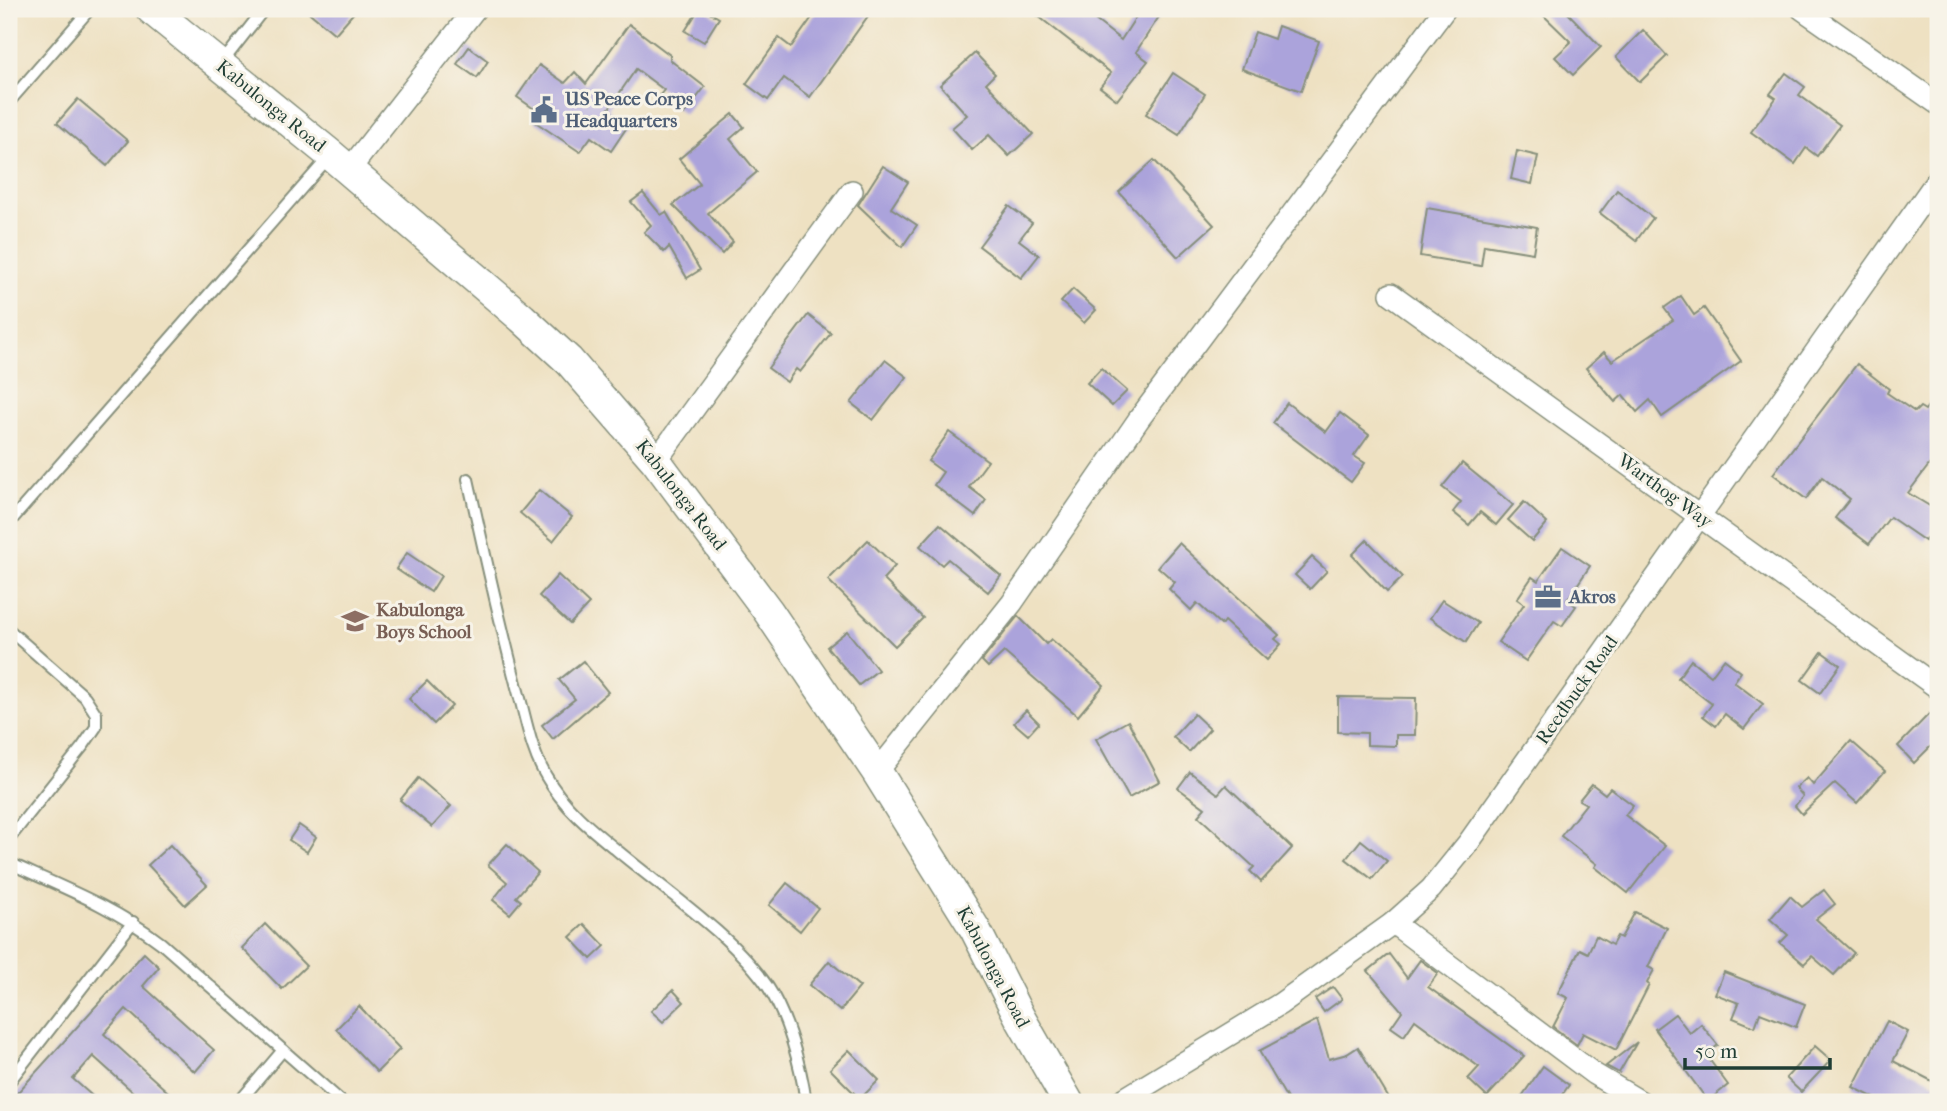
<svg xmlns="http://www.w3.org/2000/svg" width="1947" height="1111" font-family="'IM FELL French Canon',serif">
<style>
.building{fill:#aba3db}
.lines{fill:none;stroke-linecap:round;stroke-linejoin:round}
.lane-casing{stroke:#868f7b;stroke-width:14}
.street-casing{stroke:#868f7b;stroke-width:24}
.secondary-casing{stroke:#868f7b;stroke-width:33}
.lane{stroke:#fff;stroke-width:10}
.street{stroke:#fff;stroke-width:21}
.secondary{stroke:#fff;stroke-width:30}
.labels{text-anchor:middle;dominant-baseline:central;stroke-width:6;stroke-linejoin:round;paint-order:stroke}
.service-label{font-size:19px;font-weight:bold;fill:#4e5e75;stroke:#f7f3e8;text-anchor:start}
.street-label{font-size:19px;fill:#1f3d34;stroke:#f7f3e8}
.education-label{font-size:19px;font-weight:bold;fill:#785e54;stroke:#f7f3e8;text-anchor:start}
</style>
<rect width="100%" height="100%" fill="#f7f3e8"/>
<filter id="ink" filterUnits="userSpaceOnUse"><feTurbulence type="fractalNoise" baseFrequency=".0143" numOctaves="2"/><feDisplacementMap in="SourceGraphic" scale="14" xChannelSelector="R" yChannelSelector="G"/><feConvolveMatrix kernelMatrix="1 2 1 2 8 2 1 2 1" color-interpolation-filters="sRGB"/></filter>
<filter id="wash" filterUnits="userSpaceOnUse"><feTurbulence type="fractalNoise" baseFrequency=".00686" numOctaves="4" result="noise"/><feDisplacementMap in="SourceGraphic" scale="28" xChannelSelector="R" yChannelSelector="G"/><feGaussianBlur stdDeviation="1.57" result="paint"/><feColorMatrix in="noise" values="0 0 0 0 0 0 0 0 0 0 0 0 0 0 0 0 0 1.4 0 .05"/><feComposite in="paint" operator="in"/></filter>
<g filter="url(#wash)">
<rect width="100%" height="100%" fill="#eee1c2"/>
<g id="blocks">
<g class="building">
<polygon points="305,9 357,9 335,34"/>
<polygon points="699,9 704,9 719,18 704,42 685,31"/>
<polygon points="818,9 873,9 810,97 784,78 768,100 746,84 779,38 791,47"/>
<polygon points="1029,9 1081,9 1121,40 1141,9 1164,9 1136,52 1148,61 1117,100 1100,87 1111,73"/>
<polygon points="1537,9 1564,9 1601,47 1573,75 1555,57 1571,42"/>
<polygon points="629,24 670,55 670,60 705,87 684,114 660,95 664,90 636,69 608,110 629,124 611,151 591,137 580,152 534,121 540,113 517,97 539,65 565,83 575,72 586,84"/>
<polygon points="1278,26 1319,41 1301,91 1242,69 1255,32 1274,39"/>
<polygon points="1643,30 1667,56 1640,82 1616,57"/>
<polygon points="469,47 488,61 477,78 457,64"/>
<polygon points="975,53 995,74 986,83 1033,134 1009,156 989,135 972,150 952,128 967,115 940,85"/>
<polygon points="1173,73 1205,94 1179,135 1146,114"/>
<polygon points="1786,73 1805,87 1799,95 1840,125 1817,156 1806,148 1795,164 1751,132 1776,98 1770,94"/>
<polygon points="78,99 128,141 107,166 57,123"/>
<polygon points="733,114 744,127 730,139 757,172 708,213 733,242 722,254 673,205 700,184 679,159"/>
<polygon points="1517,151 1538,156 1532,184 1511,179"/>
<polygon points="1154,160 1214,225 1178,257 1119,192"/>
<polygon points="883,166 908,182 891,208 917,225 902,247 858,205"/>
<polygon points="1617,190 1653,218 1636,241 1600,213"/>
<polygon points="643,193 661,215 666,212 700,270 687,278 669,247 664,252 644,232 651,225 631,202"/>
<polygon points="1009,206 1032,223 1019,240 1039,255 1021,278 979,246"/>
<polygon points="1427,208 1537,227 1533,253 1484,245 1481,266 1420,256"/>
<polygon points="1073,289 1096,310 1084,323 1061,302"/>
<polygon points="1681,296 1694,315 1704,308 1741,361 1662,417 1650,400 1637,412 1623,395 1615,402 1586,368 1604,352 1612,361 1673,320 1664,308"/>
<polygon points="808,315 831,333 800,372 796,369 787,382 768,368"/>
<polygon points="885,360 907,377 873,420 851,403"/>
<polygon points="1857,364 1889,389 1887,393 1915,412 1920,407 1925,410 1938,393 1938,453 1908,493 1938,511 1938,520 1925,541 1890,517 1869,544 1835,518 1850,499 1822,477 1806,499 1773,474"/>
<polygon points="1101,368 1127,391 1112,406 1087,383"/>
<polygon points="1287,403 1326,432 1340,413 1369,435 1354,456 1365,463 1351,482 1273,423"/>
<polygon points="949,432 988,461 969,487 986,500 975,516 934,485 943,472 928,461"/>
<polygon points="1462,463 1513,505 1496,525 1480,512 1469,525 1453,512 1461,502 1442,487"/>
<polygon points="539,490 572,517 553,541 520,513"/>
<polygon points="1524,502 1547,523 1532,541 1508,520"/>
<polygon points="940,524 1001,576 988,592 948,559 942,565 920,546"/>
<polygon points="868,540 895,566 883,579 923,618 895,646 828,580"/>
<polygon points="1367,540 1403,577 1387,592 1352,555"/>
<polygon points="1179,543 1279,635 1275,639 1281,644 1267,660 1224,621 1221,625 1197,603 1191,610 1169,589 1175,582 1158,567"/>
<polygon points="1562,547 1590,566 1567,600 1576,606 1562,626 1554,621 1526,661 1498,642 1524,604 1517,599 1532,577 1538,581"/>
<polygon points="407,553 441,576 431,592 396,569"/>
<polygon points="1312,557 1327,571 1310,589 1295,575"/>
<polygon points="558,575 589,604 570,624 539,596"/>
<polygon points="1442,600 1478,623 1466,642 1430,618"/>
<polygon points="1018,616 1046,644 1051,639 1104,685 1078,716 1004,652 988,667 982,661"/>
<polygon points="847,631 878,670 859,685 827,647"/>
<polygon points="1822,652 1840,665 1820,693 1802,680"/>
<polygon points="1724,659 1741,672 1734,682 1763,704 1744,729 1725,714 1716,726 1703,716 1712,704 1678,678 1691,660 1711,676"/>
<polygon points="583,661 608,692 553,739 542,725 575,699 559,680"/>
<polygon points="427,681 452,706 434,724 409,699"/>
<polygon points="1338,697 1416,698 1415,735 1396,735 1396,746 1367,745 1367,733 1338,732"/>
<polygon points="1026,710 1039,723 1028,735 1014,723"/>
<polygon points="1194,714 1210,729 1189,752 1173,737"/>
<polygon points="1929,714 1938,723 1938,739 1914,763 1898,746"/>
<polygon points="1128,721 1160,781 1129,798 1096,739"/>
<polygon points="1851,741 1885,771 1857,803 1835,783 1802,814 1795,806 1803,796 1796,788 1807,778 1813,785"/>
<polygon points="1190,772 1218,794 1226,785 1292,848 1261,882 1250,871 1254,867 1198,816 1205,808 1178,788"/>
<polygon points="418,778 451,806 432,827 400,800"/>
<polygon points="1592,784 1605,794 1610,788 1633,805 1625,815 1665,846 1628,893 1595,867 1597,864 1561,836 1586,804 1579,800"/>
<polygon points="299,825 316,837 307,852 289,840"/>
<polygon points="1361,840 1387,861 1372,879 1346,859"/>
<polygon points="507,844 538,872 516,897 521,901 510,914 493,900 507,882 488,865"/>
<polygon points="170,845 207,885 185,905 148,865"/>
<polygon points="787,883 818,908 800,931 769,905"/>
<polygon points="1824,890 1835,904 1816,919 1854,953 1834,975 1812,956 1804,964 1780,943 1788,935 1770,919 1790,896 1802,907"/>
<polygon points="1635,912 1667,928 1648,967 1654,970 1647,983 1649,985 1616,1050 1583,1033 1577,1045 1553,1027 1568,998 1558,993 1580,949 1588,953 1596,936 1612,945 1617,936 1621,938"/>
<polygon points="265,924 306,966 282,989 242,948"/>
<polygon points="584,924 605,946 591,959 570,937"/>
<polygon points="144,953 159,967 143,986 214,1050 195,1072 126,1009 104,1034 179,1102 144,1102 93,1056 73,1079 99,1102 9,1102"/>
<polygon points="1389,954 1407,978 1420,960 1438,973 1428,987 1524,1056 1487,1097 1468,1079 1479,1067 1415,1020 1404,1036 1391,1027 1402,1011 1368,971"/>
<polygon points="829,961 860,987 840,1011 809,985"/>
<polygon points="1724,972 1805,1004 1796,1027 1760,1013 1755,1027 1733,1018 1739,1003 1715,994"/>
<polygon points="1333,987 1342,999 1324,1012 1315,999"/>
<polygon points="673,990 684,1002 663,1022 651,1011"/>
<polygon points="359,1006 400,1049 377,1072 336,1029"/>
<polygon points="1675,1014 1690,1033 1701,1024 1718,1045 1706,1055 1728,1085 1708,1101 1655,1029"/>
<polygon points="1317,1020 1329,1059 1347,1054 1358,1047 1391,1102 1289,1102 1259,1051"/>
<polygon points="1887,1021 1908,1032 1893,1061 1936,1083 1932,1091 1938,1094 1938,1102 1882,1102 1853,1087"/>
<polygon points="1637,1042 1619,1073 1606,1066"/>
<polygon points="1815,1046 1831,1060 1801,1092 1786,1078"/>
<polygon points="849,1050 879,1080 860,1099 830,1069"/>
<polygon points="1543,1066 1569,1085 1557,1102 1518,1102"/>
</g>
</g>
</g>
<g filter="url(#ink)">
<use href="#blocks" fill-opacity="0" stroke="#868f7b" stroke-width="2"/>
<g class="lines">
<g class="lane-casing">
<g id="lane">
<polyline points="221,64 264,9"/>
<polyline points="9,102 90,9"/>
<path d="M468 479C484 550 499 621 518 691 526 719 531 751 546 776 564 808 592 830 619 852 666 891 734 937 768 987 788 1017 801 1067 806 1102"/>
<polyline points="9,523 329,157"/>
<polyline points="9,630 85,697 96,714 96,727 83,746 9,839"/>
<path d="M9 863C62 887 114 907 161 943L342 1102"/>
<polyline points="9,1082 133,922"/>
<polyline points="239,1102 283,1050"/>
</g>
</g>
<g class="street-casing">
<g id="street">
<polyline points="1802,9 1938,104"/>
<polyline points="349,170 475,9"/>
<polyline points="1391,294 1938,688"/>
<polyline points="656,461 852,191"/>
<polyline points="877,772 1012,603 1139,419 1445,9"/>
<polyline points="1393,923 1594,1074 1641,1102"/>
<polyline points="1119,1102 1280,1004 1393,923 1431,889 1469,842 1938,179"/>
</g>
</g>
<g class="secondary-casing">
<polyline id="secondary" points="151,9 331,155 522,318 569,361 656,461 768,611 877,772 975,929 1020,1018 1068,1102"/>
</g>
<use href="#lane" class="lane"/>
<use href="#street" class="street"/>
<use href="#secondary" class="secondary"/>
</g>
</g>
<defs>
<g id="civic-bare" transform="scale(2.1)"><path d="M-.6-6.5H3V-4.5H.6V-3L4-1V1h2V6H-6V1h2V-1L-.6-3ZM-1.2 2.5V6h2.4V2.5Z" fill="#5c6f8a" stroke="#f7f3e8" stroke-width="2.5" paint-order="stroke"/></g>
<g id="office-bare" transform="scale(2.1)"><path d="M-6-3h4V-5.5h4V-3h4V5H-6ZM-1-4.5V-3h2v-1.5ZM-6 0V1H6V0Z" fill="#5c6f8a" stroke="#f7f3e8" stroke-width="2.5" paint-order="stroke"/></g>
<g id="school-bare" transform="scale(2.1)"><path d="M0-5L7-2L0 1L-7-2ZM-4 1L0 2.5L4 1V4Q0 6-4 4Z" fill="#8d6e63" stroke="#f7f3e8" stroke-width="2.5" paint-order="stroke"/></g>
</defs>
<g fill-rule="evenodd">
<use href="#civic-bare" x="544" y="110"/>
<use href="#office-bare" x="1548" y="597"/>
<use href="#school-bare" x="355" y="621"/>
</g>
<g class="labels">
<g class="service-label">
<text x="565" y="99">US Peace Corps<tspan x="565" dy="22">Headquarters</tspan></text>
<text x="1569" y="597">Akros</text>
</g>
<g class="street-label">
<text transform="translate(271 106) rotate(39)">Kabulonga Road</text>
<text transform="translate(1665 491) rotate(36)">Warthog Way</text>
<text transform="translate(681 495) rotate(52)">Kabulonga Road</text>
<text transform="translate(1577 690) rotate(-55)">Reedbuck Road</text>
<text transform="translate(993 967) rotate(62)">Kabulonga Road</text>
</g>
<g class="education-label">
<text x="376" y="610">Kabulonga<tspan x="376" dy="22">Boys School</tspan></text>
</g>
</g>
<rect width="1947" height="1111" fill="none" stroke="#f7f3e8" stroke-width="35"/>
<path d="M1685 1058v10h145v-10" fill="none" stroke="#1f3d34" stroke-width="3.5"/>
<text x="1695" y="1058" font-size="21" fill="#1f3d34" stroke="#f7f3e8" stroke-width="5" paint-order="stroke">50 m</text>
</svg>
